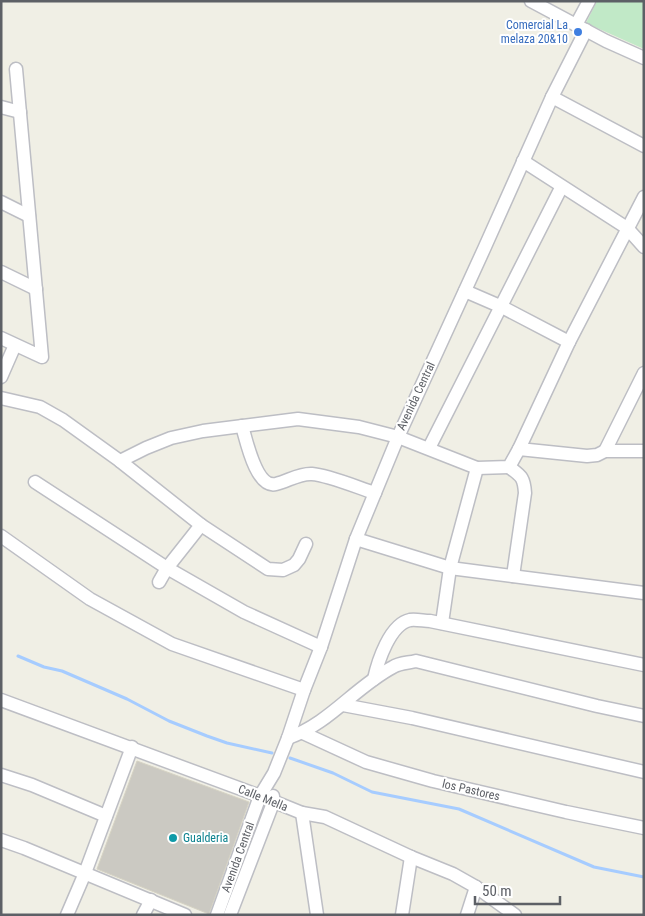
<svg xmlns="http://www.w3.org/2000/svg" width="645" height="916" font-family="'Roboto Condensed',sans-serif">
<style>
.green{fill:#c1e9c7}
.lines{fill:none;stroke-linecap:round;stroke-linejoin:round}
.stream{stroke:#a6ccff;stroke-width:3}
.building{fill:#cbc9c2;stroke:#d5d2c3}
.street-casing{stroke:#bdbec4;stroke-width:15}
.street{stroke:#fff;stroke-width:12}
.shop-dot{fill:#3f7fe0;stroke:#fff;stroke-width:2}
.culture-dot{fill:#0f9aa8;stroke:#fff;stroke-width:2}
.labels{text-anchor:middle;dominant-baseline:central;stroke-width:4;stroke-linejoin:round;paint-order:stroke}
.shop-label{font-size:12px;fill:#366cbe;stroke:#fff;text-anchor:end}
.street-label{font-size:12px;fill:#5d6066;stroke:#fff}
.culture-label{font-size:12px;fill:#0d838f;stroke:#fff;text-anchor:start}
</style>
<rect width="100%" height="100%" fill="#f0efe5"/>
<polygon class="green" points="597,1 644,1 644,49 586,23"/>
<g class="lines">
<g class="stream">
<polyline points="18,656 44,667 62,671 127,699 169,721 207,736 227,743 272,753"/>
<polyline points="290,758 333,773 372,792 459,809 594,867 644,877"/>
</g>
</g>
<polygon class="building" points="137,761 249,802 209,914 97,869"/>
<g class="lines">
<g class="street-casing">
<g id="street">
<polyline points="531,1 606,41 644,58"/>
<polyline points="576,25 589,1"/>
<polyline points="552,97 644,146"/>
<polyline points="1,107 20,112"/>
<polyline points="523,161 627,228 644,247"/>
<polyline points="1,202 29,216"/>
<polyline points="1,272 36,289"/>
<polyline points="465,291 502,307 569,342"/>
<polyline points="1,338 42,357 16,69"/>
<polyline points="1,377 15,345"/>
<polyline points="1,398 40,407 63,420 120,461 201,525 268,569 283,570 294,565 299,559 306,544"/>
<path d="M242 426C246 439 256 489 276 484 288 481 300 473 312 474 328 475 359 488 375 493"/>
<polyline points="429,448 561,188"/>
<polyline points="519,449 569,342 644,197"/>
<polyline points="605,451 644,373"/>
<polyline points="120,461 146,448 171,438 203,431 298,419 359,427 398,437 477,468 509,467 519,449 587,456 597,455 605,451 644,451"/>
<path d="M509 467C521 476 524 477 525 493L513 576"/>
<polyline points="35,482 167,568 244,612 321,647"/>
<polyline points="1,536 90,599 172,644 304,690"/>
<polyline points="356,539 450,568 644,593"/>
<polyline points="159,582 167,568 201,525"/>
<polyline points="442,623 450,568 477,468"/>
<path d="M374 679C378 661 390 624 410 620 416 619 424 621 430 621L644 665"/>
<polyline points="1,700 260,796 302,813 325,817 411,857 453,874 476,887 515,915"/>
<polyline points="343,705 412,718 644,772"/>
<polyline points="303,733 366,762 433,781 566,812 644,828"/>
<path d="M288 738C329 724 355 687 393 667 399 663 408 663 416 661L597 706 644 716"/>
<polyline points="1,775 32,785 106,816"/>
<polyline points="302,813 317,915"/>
<polyline points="1,840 24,848 185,915"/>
<polyline points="67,915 85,873 132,747"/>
<polyline points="143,915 151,900"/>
<polyline points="217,915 260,796 274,773 288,738 304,690 321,647 356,539 398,437 484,249 552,97 586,30"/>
<polyline points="230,915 273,803 273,796"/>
<polyline points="402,915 411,857"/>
<polyline points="467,915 476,887"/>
</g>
</g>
<use href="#street" class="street"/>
</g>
<circle class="shop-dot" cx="578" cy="32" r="5"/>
<circle class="culture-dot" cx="173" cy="838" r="5"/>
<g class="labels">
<g class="shop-label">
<text x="568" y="25">Comercial La<tspan x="568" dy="14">melaza 20&amp;10</tspan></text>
</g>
<g class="street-label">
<text transform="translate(416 396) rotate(-65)">Avenida Central</text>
<text transform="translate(471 790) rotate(13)">los Pastores</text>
<text transform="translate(263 798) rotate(22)">Calle Mella</text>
<text transform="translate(238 857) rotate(-70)">Avenida Central</text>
</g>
<g class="culture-label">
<text x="183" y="838">Gualderia</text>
</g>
</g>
<rect width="645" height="916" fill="none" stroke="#5d6066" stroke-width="5"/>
<path d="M475 896v8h85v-8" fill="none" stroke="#5d6066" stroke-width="2.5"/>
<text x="482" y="896" font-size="15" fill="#5d6066" stroke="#ffffff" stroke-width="4" paint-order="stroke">50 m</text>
</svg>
